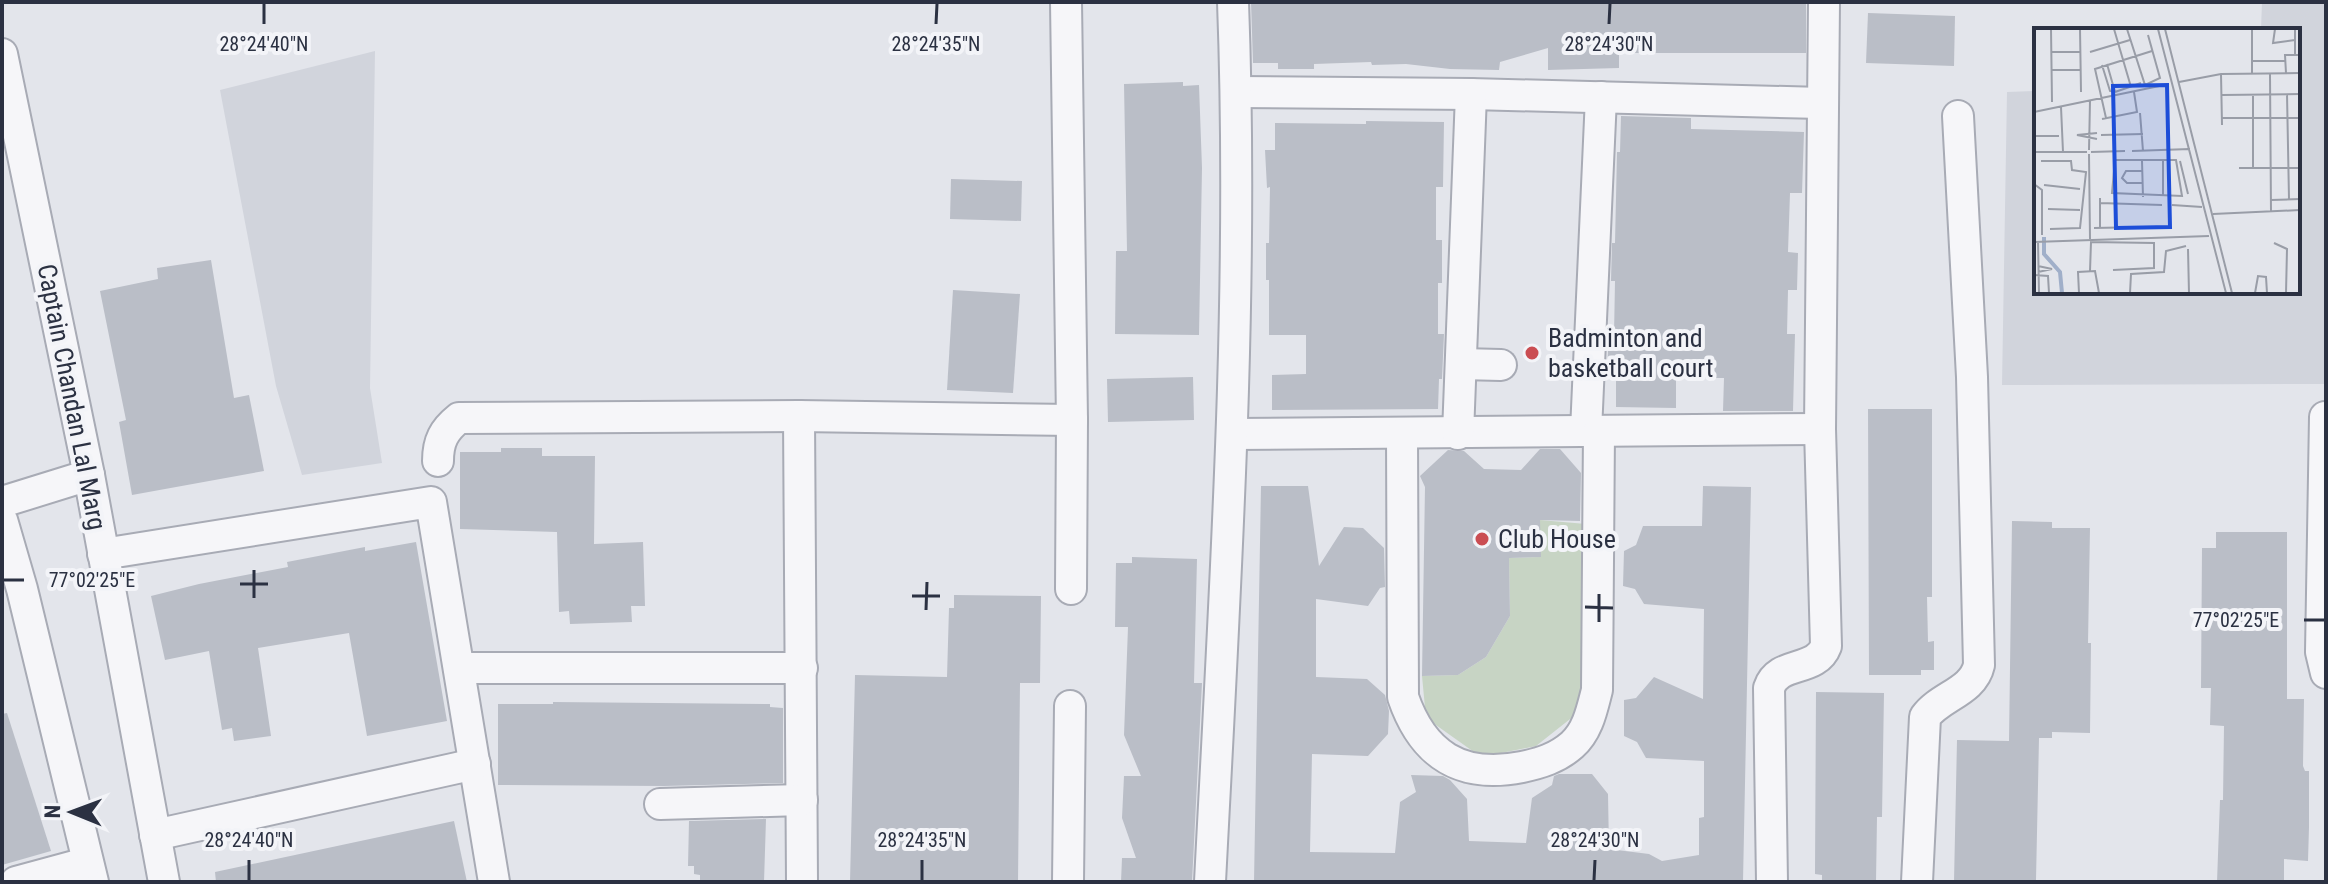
<svg xmlns="http://www.w3.org/2000/svg" width="2328" height="884" font-family="'Roboto Condensed',sans-serif">
<style>
.built{fill:#d1d4dc}
.green{fill:#c7d4c4}
.building{fill:#babec7}
.lines{fill:none;stroke-linecap:round;stroke-linejoin:round}
.minor-casing{stroke:#a8abb5;stroke-width:34}
.minor{stroke:#f6f6f9;stroke-width:30}
.ticks{fill:none;stroke:#2b3142;stroke-width:3}
.poi-dot{fill:#ca4d52;stroke:#f3f4f8;stroke-width:3}
.labels{text-anchor:middle;dominant-baseline:central;stroke-width:8;stroke-linejoin:round;paint-order:stroke}
.poi-label{font-size:26px;fill:#2b3142;stroke:#f3f4f8;text-anchor:start}
.street-label{font-size:26px;fill:#2b3142;stroke:#f3f4f8}
.inset-river{fill:none;stroke:#a0afc9;stroke-width:4}
.inset-road{fill:none;stroke:#999da7;stroke-width:2}
.view{fill:#1d4ed8;fill-opacity:0.15;stroke:#1d4ed8;stroke-width:4}
.inset-edge{fill:none;stroke:#2b3142;stroke-width:4}
.ticks-label{font-size:20px;text-anchor:middle;fill:#2b3142;stroke:#f3f4f8;stroke-width:8;stroke-linejoin:round;paint-order:stroke}
</style>
<rect width="100%" height="100%" fill="#e3e5eb"/>
<g class="built">
<polygon points="2262,2 2326,2 2326,384 2002,385 2007,92 2036,91 2036,292 2298,292 2298,30 2261,30"/>
<polygon points="375,51 370,388 382,463 302,475 276,386 220,90"/>
</g>
<polygon class="green" points="1540,520 1586,524 1584,708 1536,746 1481,757 1426,718 1422,676 1458,675 1486,657 1510,616 1509,558 1540,557"/>
<g class="building">
<polygon points="1251,2 1806,2 1806,53 1619,53 1619,68 1548,70 1548,48 1500,62 1499,70 1450,69 1406,64 1372,65 1371,62 1314,64 1314,69 1278,69 1278,63 1253,63"/>
<polygon points="1868,13 1955,16 1954,66 1866,63"/>
<polygon points="1183,82 1183,86 1199,85 1202,168 1199,335 1115,334 1116,251 1127,251 1124,84"/>
<polygon points="1621,116 1691,118 1691,129 1804,132 1802,193 1790,193 1788,252 1798,253 1797,290 1788,290 1787,334 1795,334 1793,411 1723,411 1724,378 1676,378 1676,408 1616,407 1616,374 1607,373 1608,351 1608,336 1614,336 1615,281 1611,281 1612,243 1615,243 1617,152 1620,152"/>
<polygon points="1366,121 1444,122 1443,187 1436,187 1436,240 1442,240 1442,283 1438,283 1438,334 1444,334 1442,379 1439,379 1438,409 1272,410 1272,375 1306,374 1306,335 1269,335 1269,280 1266,280 1266,243 1269,243 1270,187 1267,188 1265,150 1275,150 1275,123 1366,124"/>
<polygon points="951,179 1022,181 1021,221 950,219"/>
<polygon points="211,260 234,398 249,395 264,471 132,495 119,422 126,420 100,291 158,279 157,268"/>
<polygon points="953,290 1020,294 1013,393 947,390"/>
<polygon points="1193,377 1194,420 1108,422 1107,379"/>
<polygon points="1868,409 1932,409 1932,597 1927,597 1928,642 1934,641 1934,670 1921,670 1921,675 1869,675"/>
<polygon points="501,448 542,448 542,456 595,456 594,544 643,542 645,606 631,606 632,622 570,624 569,611 559,612 557,532 460,529 460,452 501,452"/>
<polygon points="1540,449 1560,449 1581,473 1580,521 1540,520 1541,557 1509,558 1510,616 1486,657 1458,675 1422,676 1425,487 1420,476 1448,450 1464,451 1484,469 1521,470"/>
<polygon points="1261,486 1308,486 1319,566 1344,527 1363,528 1384,548 1385,587 1380,588 1368,606 1316,599 1316,677 1367,679 1385,695 1389,711 1388,734 1368,756 1312,754 1310,852 1395,853 1400,802 1416,792 1411,775 1443,776 1450,780 1467,799 1469,841 1526,843 1532,798 1552,785 1554,776 1559,774 1592,774 1608,794 1609,849 1649,854 1662,861 1699,855 1699,818 1704,817 1704,761 1646,758 1637,742 1624,736 1624,700 1636,698 1654,677 1703,699 1704,609 1644,604 1635,589 1623,586 1624,551 1636,545 1643,526 1702,526 1703,486 1751,487 1743,882 1254,882"/>
<polygon points="2012,521 2052,522 2052,528 2090,528 2088,643 2091,643 2090,733 2052,732 2052,738 2039,738 2036,880 1954,882 1957,740 2009,741"/>
<polygon points="2216,532 2287,532 2287,699 2304,699 2303,766 2305,771 2309,771 2309,827 2308,861 2284,859 2284,882 2217,882 2220,800 2223,800 2224,726 2210,725 2211,688 2201,688 2202,548 2216,548"/>
<polygon points="416,542 447,721 367,736 349,633 258,648 271,736 234,741 232,728 222,730 209,651 165,660 151,596 199,584 288,567 287,562 365,547 365,551"/>
<polygon points="1132,557 1197,559 1194,683 1202,683 1192,882 1121,882 1122,858 1136,858 1122,818 1124,776 1141,776 1124,735 1128,627 1115,627 1116,563 1132,563"/>
<polygon points="954,595 1041,596 1040,683 1020,683 1018,882 850,882 855,675 947,677 949,608 954,608"/>
<polygon points="1816,692 1884,693 1882,817 1877,817 1876,882 1822,882 1822,875 1815,874"/>
<polygon points="553,702 770,704 770,707 783,708 783,783 664,786 498,785 498,704 553,704"/>
<polygon points="7,713 51,851 2,865 2,714"/>
<polygon points="766,819 764,882 700,881 700,875 694,874 694,866 688,866 689,821"/>
<polygon points="454,821 467,882 216,882 215,872"/>
</g>
<g class="lines">
<g class="minor-casing">
<g id="minor">
<polyline points="1066,2 1072,420 1071,589"/>
<polyline points="2,54 89,475 164,882"/>
<polyline points="1236,92 1471,94 1822,103"/>
<polyline points="1461,364 1501,365"/>
<polyline points="799,416 802,882"/>
<polyline points="2325,417 2321,652 2326,673"/>
<polyline points="1586,431 1601,97"/>
<polyline points="1232,434 1820,429"/>
<path d="M1402 434 1403 697C1423 755 1461 779 1522 767 1541 763 1557 758 1572 745 1588 731 1592 709 1597 690L1599 431"/>
<polyline points="1458,434 1471,94"/>
<path d="M438 461C438 441 444 430 459 418L799 416 1072 420"/>
<polyline points="2,502 89,475"/>
<polyline points="2,520 22,589 93,882"/>
<polyline points="103,554 431,502 494,882"/>
<polyline points="459,668 802,668"/>
<polyline points="660,804 802,800"/>
<polyline points="155,835 475,764"/>
<polyline points="16,882 86,863"/>
<polyline points="1068,882 1070,706"/>
<path d="M1210 882C1225 589 1244 295 1233 2"/>
<path d="M1772 882 1769 688C1778 660 1816 673 1826 646L1820 429 1824 2"/>
<path d="M1917 882 1925 717C1940 696 1973 692 1979 665L1972 377 1958 116"/>
</g>
</g>
<use href="#minor" class="minor"/>
</g>
<path class="ticks" d="M264 24V4M936 24 937 4M1609 24 1610 4M4 580H24M240 584H268M912 596H940M254 598V570M1585 607 1613 608M926 610 927 582M2304 620H2324M1599 622V594M249 880V860M922 880V860M1594 880 1595 860"/>
<g class="poi-dot">
<circle cx="1532" cy="353" r="8"/>
<circle cx="1482" cy="539" r="8"/>
</g>
<g class="labels">
<g class="poi-label">
<text x="1548" y="338">Badminton and<tspan x="1548" dy="30">basketball court</tspan></text>
<text x="1498" y="539">Club House</text>
</g>
<g class="street-label">
<text transform="translate(72 397) rotate(79)">Captain Chandan Lal Marg</text>
</g>
</g>
<g transform="translate(2034 28)">
<rect width="266" height="266" fill="#e3e5eb"/>
<path class="inset-river" d="M10 209V226L26 244 28 265"/>
<path class="inset-road" d="M0 1 1 67M17 1 18 74M46 1 47 64M80 1 97 59M93 1 111 57 126 50 114 7M124 1 192 265M131 1 198 265M218 1V46M241 1 239 15 261 12M261 1V27H266M17 24H46M56 24 96 12M218 33H251M73 36 81 64M68 37 76 63 81 64M18 42H46M252 45 251 27H261M187 46 188 97M236 46 237 185M145 54 187 46 266 45M81 64 107 55M253 66 255 171M188 67 266 66M27 79 29 124M0 84 135 56M106 85 109 123M72 90 61 41 118 23M188 90H266M68 91 103 84 100 64M67 107 109 106M0 108H25M63 111 43 107 63 105M55 122 56 73M98 123 156 121M0 124H53M57 124 91 123M55 126 56 211M142 132 148 168 78 165 81 132ZM7 133H37L38 142 52 144 46 200 16 201M108 133 109 169M129 133V168M146 133 154 166M205 140H266M219 140V67M108 143H92L88 150 93 155H109M0 156 8 162V207M10 157 46 161M0 169V195M66 170V199M237 172 266 171M66 175 128 177M138 177 168 179M14 181 46 182M179 186 266 182M60 200 110 199M4 213 5 265M0 214 175 208M240 215 253 221 252 265M154 221 155 265M4 238 18 241 4 244M56 243 57 214 120 215V240L79 242M0 247 14 248 15 265M45 265 44 244 61 243 65 265M96 265 97 246 130 244 132 223 152 218M221 265 224 248 232 249 233 265"/>
<path class="view" d="M133 57 136 199 82 200 79 58Z"/>
<rect width="266" height="266" class="inset-edge"/>
</g>
<g class="ticks-label">
<text x="264" y="51">28°24'40"N</text>
<text x="936" y="51">28°24'35"N</text>
<text x="1609" y="51">28°24'30"N</text>
<text x="92" y="587">77°02'25"E</text>
<text x="2236" y="627">77°02'25"E</text>
<text x="249" y="847">28°24'40"N</text>
<text x="922" y="847">28°24'35"N</text>
<text x="1595" y="847">28°24'30"N</text>
</g>
<rect width="2328" height="884" fill="none" stroke="#2b3142" stroke-width="8"/>
<g transform="translate(72 812) rotate(271)" stroke="#f3f4f8" stroke-width="6" paint-order="stroke">
<path d="M0-6L14 30L0 20L-14 30Z" fill="#2b3142"/>
<text y="-12" font-size="22" font-weight="bold" text-anchor="middle" fill="#2b3142">N</text>
</g>
</svg>
